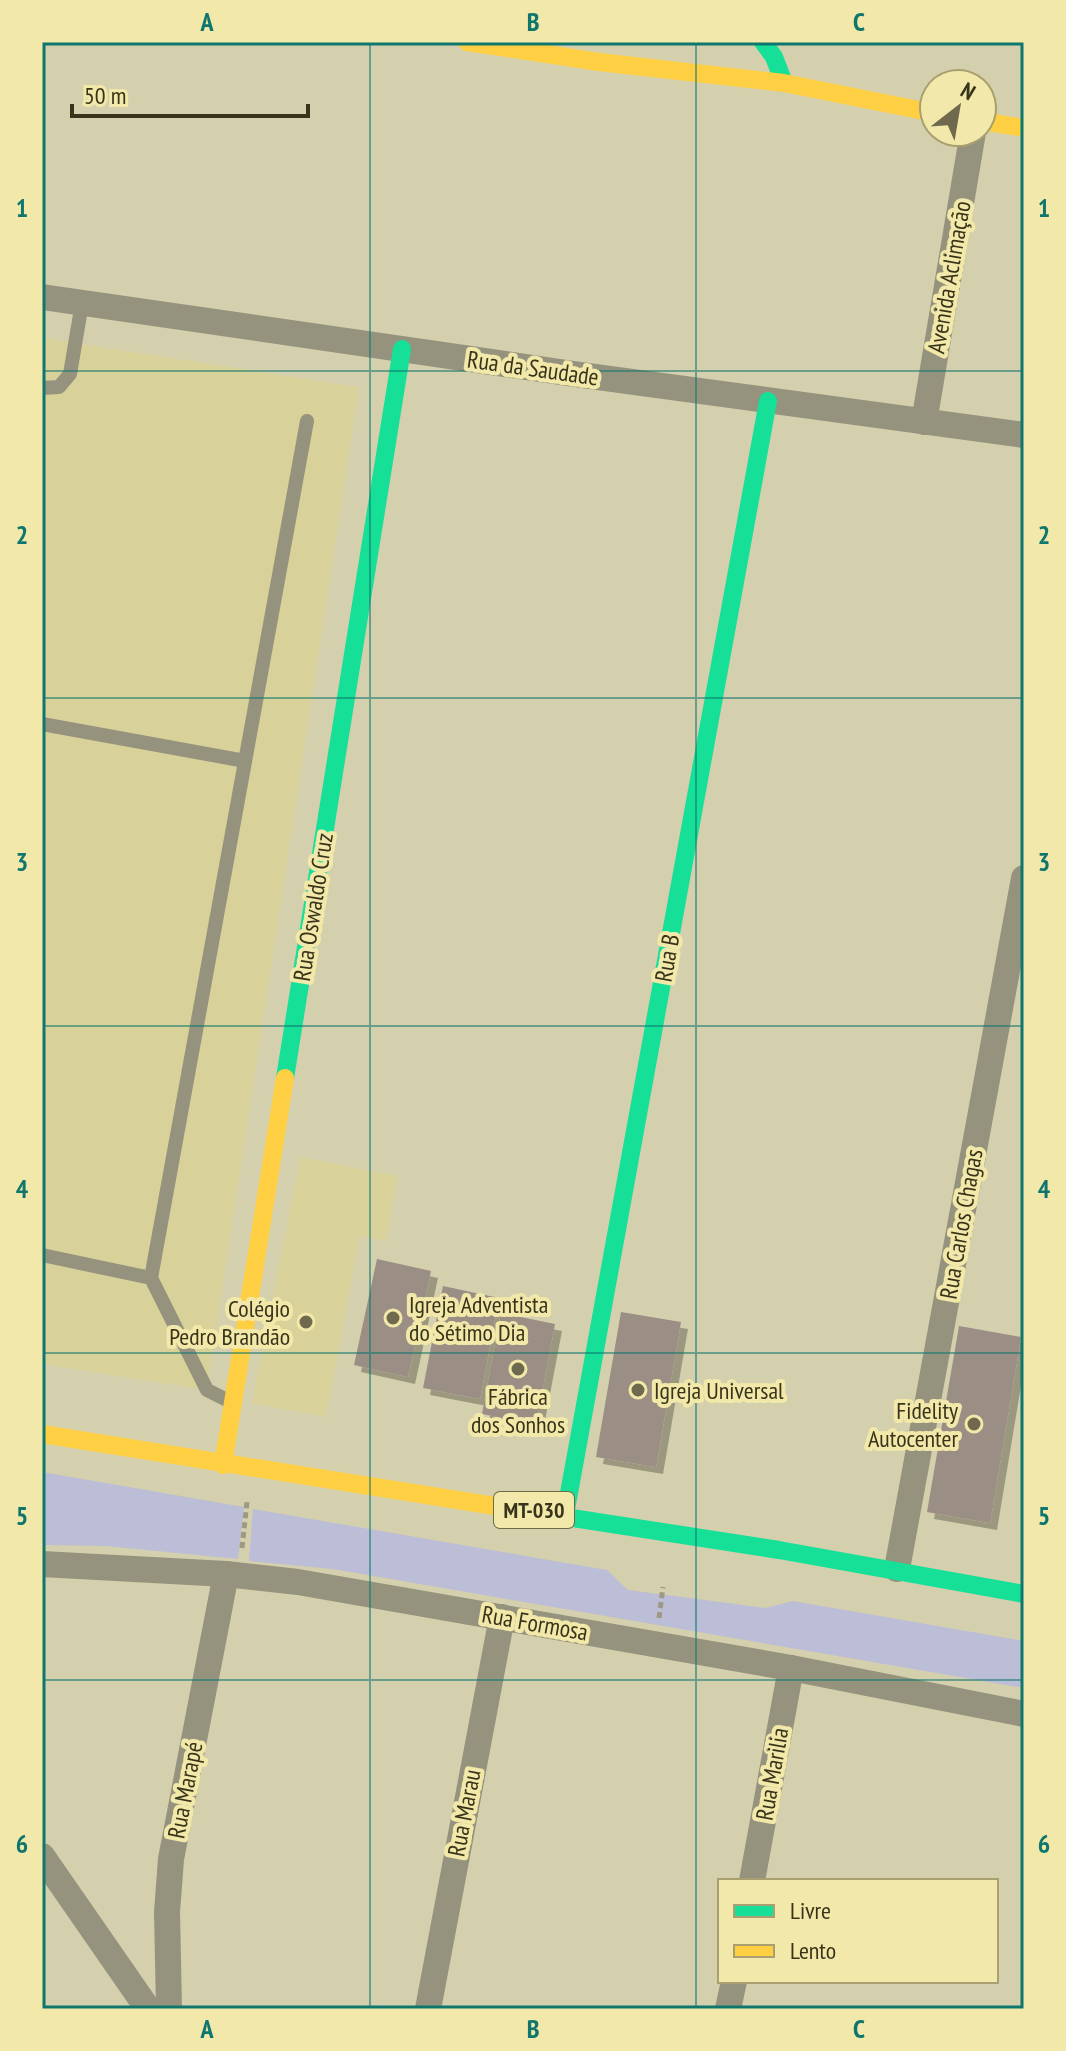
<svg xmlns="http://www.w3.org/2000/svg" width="1066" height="2051" font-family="'PT Sans Narrow',sans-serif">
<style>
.built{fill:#d9d19a}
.green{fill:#bcbdd6}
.building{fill:#9a8e85;filter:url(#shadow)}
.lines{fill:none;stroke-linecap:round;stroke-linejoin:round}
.path{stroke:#9d9983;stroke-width:5;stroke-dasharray:6 4;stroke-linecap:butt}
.lane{stroke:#95937d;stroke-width:14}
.street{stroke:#95937d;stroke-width:26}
.fast{stroke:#16e098;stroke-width:18}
.slow{stroke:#ffcf43;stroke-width:18}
.grid{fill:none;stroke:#0f766e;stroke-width:2;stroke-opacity:0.55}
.poi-dot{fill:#6f6a4e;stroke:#f2e8a9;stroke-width:3}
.labels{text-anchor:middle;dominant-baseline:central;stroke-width:8;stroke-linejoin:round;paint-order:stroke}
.shield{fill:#f2e8a9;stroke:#706a46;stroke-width:2}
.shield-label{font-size:22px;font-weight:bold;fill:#38341b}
.street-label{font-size:24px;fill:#38341b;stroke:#f2e8a9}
.poi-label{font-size:24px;fill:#38341b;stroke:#f2e8a9;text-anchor:start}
.neatline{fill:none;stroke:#0f766e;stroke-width:3}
.grid-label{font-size:26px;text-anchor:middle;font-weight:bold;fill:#0f766e}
</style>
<defs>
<filter id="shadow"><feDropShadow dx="7" dy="7" stdDeviation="0" flood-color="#0004"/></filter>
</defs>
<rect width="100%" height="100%" fill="#d4cfad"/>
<g class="built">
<polygon points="42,338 359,387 207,1390 42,1364"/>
<polygon points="300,1157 398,1176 386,1241 360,1236 326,1417 252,1403"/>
</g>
<g class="green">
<polygon points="42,1472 244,1507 238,1559 106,1546 42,1545"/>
<polygon points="253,1509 607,1570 628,1590 766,1608 793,1601 1024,1641 1024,1688 333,1569 249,1561"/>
</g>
<g class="building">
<polygon points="377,1259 431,1271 408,1377 354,1365"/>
<polygon points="443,1286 499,1298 480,1399 423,1388"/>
<polygon points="621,1312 681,1322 656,1467 596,1457"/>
<polygon points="501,1313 555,1324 536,1424 482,1414"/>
<polygon points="959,1326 1021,1337 990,1523 927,1512"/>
</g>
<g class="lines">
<g class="path">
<polyline points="242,1548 247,1502"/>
<polyline points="659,1618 663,1587"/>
</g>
<g class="lane">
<polyline points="42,388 59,387 70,374 82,303"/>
<polyline points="42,724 245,761"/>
<polyline points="42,1255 151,1278 207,1390 231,1402"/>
<polyline points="151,1278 307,421"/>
</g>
<g class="street">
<polyline points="42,297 567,373 1024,435"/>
<polyline points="924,422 973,132"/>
<polyline points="42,1564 226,1574 298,1582 791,1668 1024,1714"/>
<polyline points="897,1569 1024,878"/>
<polyline points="42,1856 148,2009"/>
<polyline points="752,1881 791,1668"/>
<polyline points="169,2009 167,1912 171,1859 226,1574"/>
<polyline points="428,2009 502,1617"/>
<polyline points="728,2009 734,1981"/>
</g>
<g class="fast">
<polyline points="763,42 774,57 784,83"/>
<polyline points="285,1078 402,349"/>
<polyline points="495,1506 779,1550 1024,1594"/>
<polyline points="565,1515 768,401"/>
</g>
<g class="slow">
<polyline points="467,42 599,62 784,83 934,113"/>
<polyline points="982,121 1024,128"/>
<polyline points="42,1434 495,1506"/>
<polyline points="223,1465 285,1078"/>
</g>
</g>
<path class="grid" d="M370 42V2009M696 42V2009M42 371H1024M42 698H1024M42 1026H1024M42 1353H1024M42 1680H1024"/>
<g class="poi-dot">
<circle cx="393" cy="1318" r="8"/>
<circle cx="306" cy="1322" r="8"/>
<circle cx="518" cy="1369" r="8"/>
<circle cx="638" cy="1390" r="8"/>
<circle cx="974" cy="1424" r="8"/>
</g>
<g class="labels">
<rect class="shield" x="494" y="1492" width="80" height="36" rx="6"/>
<g class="shield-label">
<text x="534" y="1510">MT-030</text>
</g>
<g class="street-label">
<text transform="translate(949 277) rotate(-80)">Avenida Aclimação</text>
<text transform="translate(533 368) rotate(8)">Rua da Saudade</text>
<text transform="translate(313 907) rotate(-81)">Rua Oswaldo Cruz</text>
<text transform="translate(667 958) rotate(-80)">Rua B</text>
<text transform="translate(961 1224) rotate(-80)">Rua Carlos Chagas</text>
<text transform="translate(535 1623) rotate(10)">Rua Formosa</text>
<text transform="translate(772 1774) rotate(-80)">Rua Marilia</text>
<text transform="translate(185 1790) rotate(-79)">Rua Marapé</text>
<text transform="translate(464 1813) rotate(-79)">Rua Marau</text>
</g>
<g class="poi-label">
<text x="409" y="1304">Igreja Adventista<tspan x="409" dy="28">do Sétimo Dia</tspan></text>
<text x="290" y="1308" text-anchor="end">Colégio<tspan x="290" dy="28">Pedro Brandão</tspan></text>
<text x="654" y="1390">Igreja Universal</text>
<text x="518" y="1396" text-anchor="middle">Fábrica<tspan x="518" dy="28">dos Sonhos</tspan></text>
<text x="958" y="1410" text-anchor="end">Fidelity<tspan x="958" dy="28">Autocenter</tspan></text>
</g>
</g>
<rect width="1066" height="2051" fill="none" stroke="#f2e8a9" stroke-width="88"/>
<rect x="718" y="1879" width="280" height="104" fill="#f2e8a9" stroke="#a8a070" stroke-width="2"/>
<rect x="734" y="1905" width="40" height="12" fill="#16e098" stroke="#a8a070" stroke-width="2"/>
<text x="790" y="1919" font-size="24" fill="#38341b">Livre</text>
<rect x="734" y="1945" width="40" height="12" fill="#ffcf43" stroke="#a8a070" stroke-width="2"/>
<text x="790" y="1959" font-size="24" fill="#38341b">Lento</text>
<g transform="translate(958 108) rotate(31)"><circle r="38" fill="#f2e8a9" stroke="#a8a070" stroke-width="2"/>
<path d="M0-6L14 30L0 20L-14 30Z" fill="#6f6a4e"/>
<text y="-12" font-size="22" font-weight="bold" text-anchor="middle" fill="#38341b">N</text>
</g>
<path d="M72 104v12h236v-12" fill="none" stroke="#38341b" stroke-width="4"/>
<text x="84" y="104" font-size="24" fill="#38341b" stroke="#f2e8a9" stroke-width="6" paint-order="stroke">50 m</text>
<rect x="44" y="44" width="978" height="1963" class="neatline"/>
<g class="grid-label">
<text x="207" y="31">A</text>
<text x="533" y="31">B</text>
<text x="859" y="31">C</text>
<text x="22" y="217">1</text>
<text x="1044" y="217">1</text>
<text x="22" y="544">2</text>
<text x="1044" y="544">2</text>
<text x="22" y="871">3</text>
<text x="1044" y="871">3</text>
<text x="22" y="1198">4</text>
<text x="1044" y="1198">4</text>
<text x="22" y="1525">5</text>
<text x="1044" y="1525">5</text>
<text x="22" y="1853">6</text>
<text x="1044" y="1853">6</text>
<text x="207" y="2038">A</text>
<text x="533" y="2038">B</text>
<text x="859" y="2038">C</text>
</g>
</svg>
